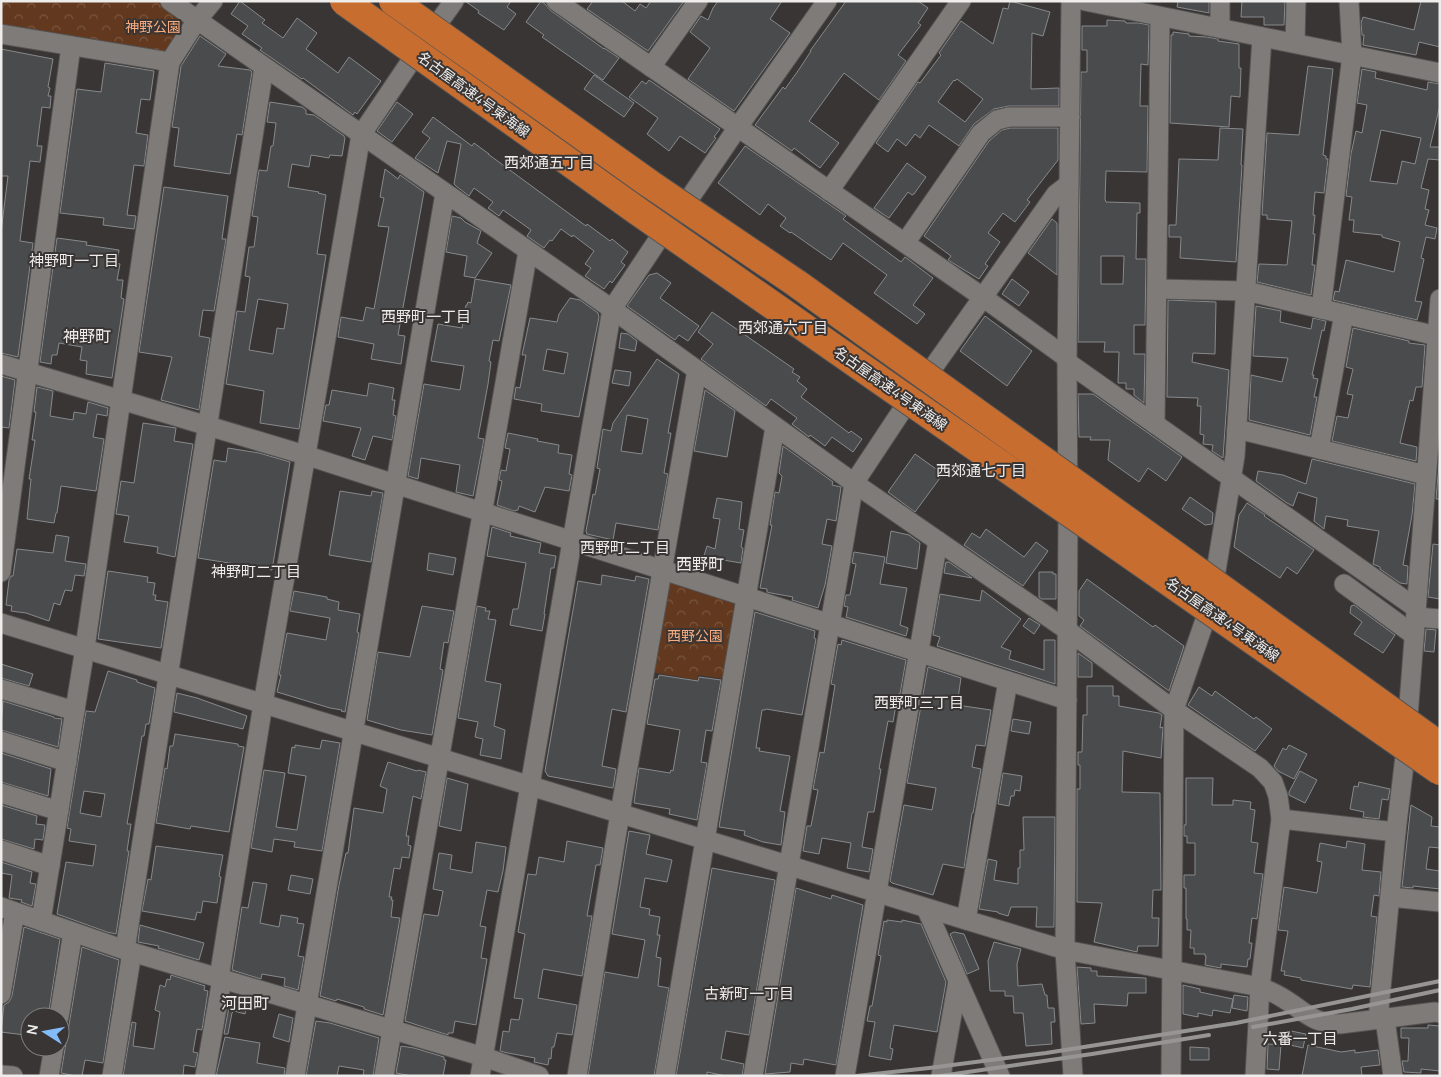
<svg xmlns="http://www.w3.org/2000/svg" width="1441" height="1077" font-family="Manrope,'Noto Sans JP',sans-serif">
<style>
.park{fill:url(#park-crowns)}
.building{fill:#494b4d;stroke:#87898c;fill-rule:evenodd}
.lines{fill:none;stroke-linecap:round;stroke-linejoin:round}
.minor-casing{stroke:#555351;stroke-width:21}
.minor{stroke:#7e7b79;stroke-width:19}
.rail{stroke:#979594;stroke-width:4}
.highway-bridge-casing{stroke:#555351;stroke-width:30;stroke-linecap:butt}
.highway-bridge{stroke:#c86d30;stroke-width:28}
.labels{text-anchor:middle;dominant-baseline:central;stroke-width:4;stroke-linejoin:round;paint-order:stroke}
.park-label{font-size:14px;fill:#faac7e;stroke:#383534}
.street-label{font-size:14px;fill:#efedec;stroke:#383534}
.neighbourhood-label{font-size:15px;fill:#efedec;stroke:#383534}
.quarter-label{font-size:16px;fill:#efedec;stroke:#383534}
</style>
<defs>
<pattern id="park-crowns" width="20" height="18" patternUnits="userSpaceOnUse" patternTransform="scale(1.25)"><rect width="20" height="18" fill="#62391f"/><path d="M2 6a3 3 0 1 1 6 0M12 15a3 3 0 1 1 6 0" fill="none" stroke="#795640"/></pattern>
</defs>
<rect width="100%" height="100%" fill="#383534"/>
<g class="park">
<polygon points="2,1 160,1 184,18 185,26 166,52 1,26"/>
<polygon points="671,580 734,600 737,607 725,679 698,675 697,680 651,672 666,583"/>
</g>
<g class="building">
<polygon points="240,1 265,20 262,23 283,38 297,18 317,33 306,49 338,73 349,57 381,81 357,114 355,112 353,115 303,78 302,79 260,50 262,48 242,34 248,26 231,14"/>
<polygon points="465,1 511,1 507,7 516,14 504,30 478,13 479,11"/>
<polygon points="541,1 545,4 550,10 604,49 604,48 619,58 603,80 542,37 544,35 526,22"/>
<polygon points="593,1 622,1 635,11 640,4 646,8 651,1 684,1 648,51 587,9"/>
<polygon points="718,1 782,1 770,19 790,33 734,111 688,79 710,48 690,32 701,16 708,20 713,8"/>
<polygon points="846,1 918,1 928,8 918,23 921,25 898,55 906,61 879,100 844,73 809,121 839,143 820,168 794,148 792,151 755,125 783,87 785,89 800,68 811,51 810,51"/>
<path d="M1010 1 1050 12 1043 36 1032 33 1031 89 1059 88V106H1009L994 109 974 124 959 146 929 125 920 138 915 134 906 146 897 139 888 152 876 143 918 82 920 83 941 55 939 53 961 21 993 44 1003 8 1008 9ZM957 79 983 99 965 122 938 102 954 80 955 81Z"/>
<polygon points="1178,1 1209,1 1209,13 1177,7"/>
<polygon points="1242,1 1285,1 1284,25 1264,25 1264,17 1241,17"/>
<polygon points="1421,1 1440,1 1440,47 1419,42 1416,55 1363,45 1364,35 1362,35 1361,23 1363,17 1414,30"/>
<path d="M1107 20 1125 21 1126 23H1139L1149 25 1148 65 1141 64 1140 106H1148L1147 172 1106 171 1105 199 1106 202 1140 203V213H1137L1136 259H1146L1145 325H1134V354H1145L1144 403 1134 395V389H1126V383H1118L1119 352H1104L1105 342H1078L1081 72H1087V50H1082V26H1107ZM1101 256H1124L1123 284H1101Z"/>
<polygon points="1173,32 1189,34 1189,36 1207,37 1218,39 1218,41 1239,44 1239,68 1241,68 1240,97 1231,96 1229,127 1170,123 1171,35 1173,35"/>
<polygon points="200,36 226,54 218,66 250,70 252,72 242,135 237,134 230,174 174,166 179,128 172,127 181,66"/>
<polygon points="1,49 53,59 48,87 50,88 48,96 51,96 50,108 42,107 37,146 42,146 40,162 30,161 20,241 33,243 18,357 1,353 1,232 8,176 1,176"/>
<polygon points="105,63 154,71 150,100 141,99 136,133 148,135 144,166 134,165 127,215 136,216 134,229 103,225 104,218 60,213 77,89 101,92"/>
<polygon points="1308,66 1333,69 1323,155 1326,156 1326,159 1328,159 1324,193 1315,192 1313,215 1315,215 1313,234 1315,234 1312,265 1315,265 1311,295 1257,282 1259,264 1287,265 1292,221 1267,219 1267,215 1262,215 1267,133 1299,135"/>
<path d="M1362 69 1376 72 1375 78 1427 90 1428 82 1440 84V105L1430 147H1440V160L1428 159 1421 188 1429 190 1425 209 1429 210 1425 225 1437 228 1435 239 1426 237 1421 258 1424 259 1415 301 1422 302 1417 320 1333 300 1335 291 1339 292 1346 260 1394 272 1400 242 1382 237V235L1353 232 1354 220H1349L1352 197 1346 196 1351 154 1356 131 1362 133 1367 105 1357 103ZM1381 130 1421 138 1415 164 1402 161 1397 184 1370 181Z"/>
<polygon points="594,75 634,103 624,117 584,89"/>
<polygon points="649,80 720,129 714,137 716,138 705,153 680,136 669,151 647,134 658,118 629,97 642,81 646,84"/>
<path d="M270 102 302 107 306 110V114L314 115 344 136 345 138 342 156 330 155 329 158 311 155 309 167 292 164 288 187 319 192 318 193 326 195 317 254 326 255 299 429 260 423 264 391 226 384 237 311 245 312 250 277 245 276 249 247H254L258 217 252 216 259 170 267 171 271 146H273L276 123 267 122ZM258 299 288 304 284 329 277 328 273 354 249 350Z"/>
<polygon points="397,102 413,114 392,142 377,131"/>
<polygon points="433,117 472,146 474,143 489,154 488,154 586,226 587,224 610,241 612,239 628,252 621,262 625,265 612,283 610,281 604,289 585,276 591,268 585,264 594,251 573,235 572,237 561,229 552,241 550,240 544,248 527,236 531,230 503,210 499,216 488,208 493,202 474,188 469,196 456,186 454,184 461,144 447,141 438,173 415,158 430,138 422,132"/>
<polygon points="1010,128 1058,128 1058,160 1027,200 1030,202 1015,222 1003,213 988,233 1000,242 985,264 988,266 979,279 948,260 951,256 924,236 989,141 1002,130"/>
<polygon points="1220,128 1243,129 1241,165 1242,165 1236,262 1180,258 1181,237 1169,237 1169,225 1176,225 1179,159 1218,160"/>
<polygon points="745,146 846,216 843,219 901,262 905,257 933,278 913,305 925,314 917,324 874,293 887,275 843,243 831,260 791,232 790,233 780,226 786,218 768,204 760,215 718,183"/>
<polygon points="907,163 926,177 914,194 912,195 908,192 889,218 874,208"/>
<polygon points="385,169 398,179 400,175 424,192 398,335 405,336 401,364 371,359 374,344 338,337 341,317 363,321 366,307 374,309 389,227 378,226 384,198 380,197"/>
<polygon points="164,187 228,196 222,239 226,239 214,311 203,310 199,336 210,338 199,410 161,400 172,357 139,352"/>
<polygon points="452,216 461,218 465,222 481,231 477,243 492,253 475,278 464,276 467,256 446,252"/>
<polygon points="1052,219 1057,223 1057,275 1028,253"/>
<polygon points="57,238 87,242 86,245 119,250 117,263 120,264 117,280 123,280 121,298 124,299 112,378 86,374 87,361 80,360 82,347 59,343 57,355 52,355 51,364 40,362"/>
<polygon points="657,273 671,283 660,298 699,326 688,341 679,335 675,340 627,306 649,275"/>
<polygon points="475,279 511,285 499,341 493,340 489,361 491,362 488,384 478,438 484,439 473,496 456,492 460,465 421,458 418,479 408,476 424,384 460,390 464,366 431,361 438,324 462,328 466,305 467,305 468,302 471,303"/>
<polygon points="1012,279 1029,292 1019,306 1002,294"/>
<path d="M570 298 580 300 598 313 599 317 579 417 541 411 542 404 514 399 516 387 520 388 526 355H522L530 318 557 322 559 314ZM547 349 568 353 564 374 543 370Z"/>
<polygon points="1168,300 1216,302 1215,354 1193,353 1192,362 1229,370 1223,458 1212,451 1213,445 1203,444 1204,435 1200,434 1201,406 1197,406 1198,398 1167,397"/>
<polygon points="1256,306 1281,311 1280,322 1311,329 1313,318 1326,321 1324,331 1322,330 1312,375 1314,375 1313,378 1318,379 1314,397 1317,397 1310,435 1249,420 1251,375 1282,382 1288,358 1253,356"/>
<polygon points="712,312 794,369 792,372 800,377 797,381 807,389 801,397 849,433 851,431 862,439 853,452 832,437 825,446 810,435 809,437 792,424 797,418 771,399 766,406 701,359 713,344 698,332"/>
<polygon points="985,316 1032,351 1007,386 960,351"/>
<polygon points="1353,328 1409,341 1409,343 1425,345 1422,387 1416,387 1413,401 1410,400 1400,443 1417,447 1416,461 1332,441 1337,416 1348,418 1353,395 1347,394 1353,369 1346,367"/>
<polygon points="621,333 628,334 637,341 635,351 619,348"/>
<path d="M657 359 679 374 668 433H671L664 473 668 474 658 530 616 523 613 540 587 534 586 531 593 494 595 495 600 469 597 468 603 429 611 431 613 423ZM627 415 648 419 642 454 621 451Z"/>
<polygon points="615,370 631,372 629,386 612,383"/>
<polygon points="1,376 15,380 9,428 1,427"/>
<polygon points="369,383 394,388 392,400 395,400 393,415 396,416 392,440 373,436 365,460 352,456 361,428 323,421 326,405 329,405 332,390 367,396"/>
<polygon points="37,387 53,391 50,416 73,420 74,412 86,414 88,402 108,408 107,416 97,414 93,437 104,439 96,491 61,486 57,513 56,513 54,523 27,519 31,479 29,479 35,440 32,440 36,412 34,412"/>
<polygon points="705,390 735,411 727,457 694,451"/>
<polygon points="1078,394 1093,394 1182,457 1166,481 1148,468 1139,482 1108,460 1110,440 1090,440 1091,437 1079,437"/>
<polygon points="143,423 176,428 174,441 193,444 175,557 157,553 158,547 124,542 129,516 116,514 121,481 134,483"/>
<polygon points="508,433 538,439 537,441 559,445 558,453 572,455 569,474 572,475 569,491 545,487 535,512 519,506 518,510 514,511 497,505 502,481 499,480 501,470 506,471 510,449 505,448"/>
<polygon points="783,446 833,482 832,485 841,487 836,521 827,519 822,544 832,546 825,585 818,608 792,600 793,597 771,593 767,592 767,589 760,588 772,525 770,525 775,492 779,493 782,476 779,473"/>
<polygon points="228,448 259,453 290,462 272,570 198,558 214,460 226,462"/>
<polygon points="1440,452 1440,499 1436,499"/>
<polygon points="915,454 943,474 915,512 888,492"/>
<polygon points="1312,459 1415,484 1412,515 1403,565 1408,566 1407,584 1400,583 1380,569 1380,567 1373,564 1379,531 1347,526 1348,520 1326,516 1324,529 1314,521 1317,498 1298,492 1293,506 1287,503 1256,481 1258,471 1283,475 1306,484"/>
<polygon points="340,491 371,496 372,491 383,493 371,562 329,555"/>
<polygon points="1190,497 1213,513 1212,524 1205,525 1182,509"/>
<polygon points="717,498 742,502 739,529 744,530 741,547 743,548 741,563 723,560 721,565 703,559 707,546 715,549 720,519 713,518"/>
<polygon points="1247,503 1265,515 1264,516 1314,550 1297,574 1287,567 1280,578 1234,547 1239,515"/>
<polygon points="492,527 511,533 510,536 541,543 539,553 556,556 554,568 551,568 544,614 545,614 542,631 510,625 513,609 518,609 526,563 487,556"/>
<polygon points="986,529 1024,557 1036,542 1048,551 1023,586 964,545 972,533 980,538"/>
<polygon points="891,531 909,535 920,543 917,569 886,563"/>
<polygon points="56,535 69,537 65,561 86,564 84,576 75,575 72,591 65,590 60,605 54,603 49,621 26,613 11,611 12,606 6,605 9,580 11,576 13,576 17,549 53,553"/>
<polygon points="1433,544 1440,545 1440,599 1428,597"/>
<polygon points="854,552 885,557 880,584 907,588 900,625 908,628 906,636 846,617 848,607 844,606 846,595 850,595 856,564 852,563"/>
<polygon points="429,553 456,558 453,575 427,570"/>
<polygon points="946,562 949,562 972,578 944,573"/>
<polygon points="108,571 148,577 147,582 155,583 153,595 156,595 155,600 168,602 161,648 98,639"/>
<polygon points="1039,572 1053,572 1053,574 1056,574 1056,599 1042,599 1039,597"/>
<polygon points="602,575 635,581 636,576 649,579 626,712 612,709 602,766 616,769 613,788 548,776 545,771 578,581 601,585"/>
<polygon points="1087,579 1153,627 1155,625 1184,646 1169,691 1080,626 1084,620 1079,616 1079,591"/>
<polygon points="982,590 1021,619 1001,647 1011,651 1009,659 1044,670 1044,640 1055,640 1055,684 937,646 940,637 933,635 940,594 980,601"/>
<polygon points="294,591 327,597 327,599 339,602 338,610 360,614 357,632 359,633 345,712 341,711 342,710 330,708 277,692 281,675 279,675 287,633 326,640 330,618 290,611"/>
<polygon points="1354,605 1395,635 1383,653 1354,634 1362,622 1350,613 1351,606"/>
<polygon points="422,606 454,611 448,643 444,642 440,669 443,670 432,735 401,730 367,720 378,652 410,657"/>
<polygon points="477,606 486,608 485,611 490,611 488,619 496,620 485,681 501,684 494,726 505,730 501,759 480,755 483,739 475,737 478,722 458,718"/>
<polygon points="755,612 815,631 814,638 816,639 802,715 766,709 765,710 762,710 756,748 760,748 759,751 790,756 780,811 785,812 781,845 763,842 744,835 745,831 719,827"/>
<polygon points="1029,618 1040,625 1034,634 1023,626"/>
<polygon points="1426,629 1436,630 1434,652 1424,651"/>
<polygon points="842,640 906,660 900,694 898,694 893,722 888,721 879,769 881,769 874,812 868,812 862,847 873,849 869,872 847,868 851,843 822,838 819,854 803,851 807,826 811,826 818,790 813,789 820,752 824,753 835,685 831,684 838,644 841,645"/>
<polygon points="1078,653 1092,663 1092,677 1078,677"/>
<polygon points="1,664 33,674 29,686 1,678"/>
<polygon points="928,667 961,678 957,705 991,710 985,746 976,745 972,767 981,769 973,813 972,813 964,868 943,864 933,895 892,883 890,881 904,805 932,810 936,788 907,783"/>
<path d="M108 671 137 680V682L155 688 149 724H146L144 736H142L131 801 127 824H131L127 851H129L116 934 107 932 57 914 66 862 93 866 96 845 69 841 71 829 67 828 86 711 95 712ZM84 791 105 794 101 817 80 813Z"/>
<polygon points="659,675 698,681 699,677 721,680 712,731 706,730 701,762 707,763 697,820 669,814 670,809 634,803 639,768 670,773 671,770 673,771 680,730 647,724 655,679 658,679"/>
<polygon points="1087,686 1113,686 1113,696 1119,696 1119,706 1159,713 1162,715 1160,728 1163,727 1161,758 1123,751 1122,792 1160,793 1161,890 1153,890 1152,918 1159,918 1158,946 1138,946 1137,952 1094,942 1102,903 1077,902 1077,789 1080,789 1080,765 1078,765 1078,752 1082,752 1083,715 1087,715"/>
<polygon points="1199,687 1212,696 1215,691 1254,719 1256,717 1272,729 1255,751 1188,705"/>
<polygon points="177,693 197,698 247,716 243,729 174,712"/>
<polygon points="3,701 54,717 54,718 62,719 58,747 1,730"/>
<polygon points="1013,719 1031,722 1029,734 1011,731"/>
<polygon points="175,734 238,744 238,746 244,747 229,832 191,826 190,829 156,823 165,768 167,769 170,746 173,746"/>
<polygon points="322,740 340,743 322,851 294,847 295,842 274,839 272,852 251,848 264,770 285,773 276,827 297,830 306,776 288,773 292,747 295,748 295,745 320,749"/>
<polygon points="1289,745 1307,754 1294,779 1278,771 1274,766 1283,748 1286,750"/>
<polygon points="1,753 51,769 48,796 1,782"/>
<polygon points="388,762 417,771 418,770 426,772 421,799 413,796 406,836 409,836 408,845 411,846 409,858 402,857 400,869 394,868 389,897 392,897 391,900 393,900 391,917 400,918 383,1015 364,1009 364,1007 337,999 336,1001 320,996 339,885 346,853 348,853 354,808 383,813 387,789 380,786"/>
<polygon points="1300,771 1317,780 1305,803 1289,795 1289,792"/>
<polygon points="1003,773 1022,776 1020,791 1015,790 1014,796 1011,796 1009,806 998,804"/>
<polygon points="447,778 468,784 461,831 439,826"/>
<polygon points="1186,778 1213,778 1212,805 1233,805 1233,800 1251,802 1250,809 1255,810 1251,842 1258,843 1254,873 1263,874 1257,919 1252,918 1249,943 1252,943 1250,959 1248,959 1247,967 1221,964 1221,968 1205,965 1206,956 1205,956 1205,954 1194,954 1194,948 1190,948 1191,930 1187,930 1187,919 1186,919 1186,888 1184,888 1184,875 1195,875 1195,843 1187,843 1187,836 1184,836 1184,825 1186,825"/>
<polygon points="1359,782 1390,789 1388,800 1382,799 1379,819 1363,817 1364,812 1350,809 1354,786 1358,787"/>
<polygon points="1,805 37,816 36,824 45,825 43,840 35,839 34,849 1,839"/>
<polygon points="1411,805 1432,817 1431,826 1440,827 1440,848 1429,847 1426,869 1440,871 1440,889 1413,886 1413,888 1402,887"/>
<polygon points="1023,817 1055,817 1054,927 1036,927 1037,907 1011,907 1008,916 998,913 998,912 979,909 988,859 997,861 994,880 1018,884 1018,868 1020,868 1020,850 1024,850"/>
<polygon points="629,831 650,835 646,854 672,860 667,882 645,878 640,907 650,909 649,915 660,917 657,935 660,935 656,957 661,958 658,986 669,988 654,1076 588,1076 605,972 638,978 645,940 612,934"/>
<polygon points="567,841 603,848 600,865 596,865 587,916 592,916 582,976 543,969 538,998 577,1005 572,1035 557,1033 554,1047 552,1047 551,1059 549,1058 548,1065 534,1062 535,1058 508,1053 500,1051 503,1031 509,1032 511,1019 519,1020 523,999 514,998 525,934 518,932 528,874 536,875 539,857 564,862"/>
<polygon points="1347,841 1365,844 1362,870 1381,872 1379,896 1374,895 1371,916 1377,917 1370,987 1353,985 1352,989 1301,980 1301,978 1284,975 1285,971 1281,971 1288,931 1278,930 1284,887 1317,893 1322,862 1317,861 1320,843 1346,848"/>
<polygon points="476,842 506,847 503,871 498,892 487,890 480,926 486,927 481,958 487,959 476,1025 455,1021 453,1033 448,1033 448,1035 405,1021 424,914 438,916 443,891 433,889 439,853 452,855 450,869 472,873"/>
<polygon points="156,846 223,855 219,876 221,877 217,903 203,901 201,913 197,912 195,920 142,911 148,879 151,880"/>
<polygon points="1,862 32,872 30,883 36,884 32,906 21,902 22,900 9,898 12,875 1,873"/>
<polygon points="712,868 775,880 749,1035 726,1031 721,1059 744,1064 742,1076 726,1076 707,1072 707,1076 676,1076"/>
<polygon points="291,875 313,879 310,894 288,890"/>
<polygon points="253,882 267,884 260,923 279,927 281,915 298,918 297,923 304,924 298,956 304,957 298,990 284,986 285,978 262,974 261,979 232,970 242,907 248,908"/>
<polygon points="796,888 831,899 832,895 863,905 836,1065 804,1059 803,1065 791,1063 790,1072 765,1074"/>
<polygon points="887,920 902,922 902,920 921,924 946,982 937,1032 894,1025 890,1048 893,1049 891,1060 869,1056 875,1022 867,1021 870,1006 872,1006 881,956 878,955 884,921 887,922"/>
<polygon points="140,925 204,943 199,960 158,948 159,946 138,942"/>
<polygon points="24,927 60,939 48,1017 30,1017 30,1034 25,1033 25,1035 1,1032 4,1005 9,1002 12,996"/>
<polygon points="954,932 964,934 979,969 967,974 950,934"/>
<polygon points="994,942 1021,949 1017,964 1018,986 1042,984 1045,995 1047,995 1048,1008 1054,1008 1055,1022 1051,1022 1052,1044 1026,1046 1023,1013 1014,1013 1013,996 1005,996 1005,991 990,991 988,961"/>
<polygon points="82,947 119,960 103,1063 85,1060 82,1076 76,1076 61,1073"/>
<polygon points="1077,967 1091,968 1091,971 1097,971 1097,976 1146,978 1146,993 1128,993 1127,1006 1094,1004 1095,1023 1081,1024"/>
<polygon points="171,975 205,986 204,990 208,991 202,1030 197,1029 193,1052 198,1053 195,1067 184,1065 183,1076 123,1076 132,1022 136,1023 133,1046 154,1049 160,1012 155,1010 160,985 165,987 167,979 170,980"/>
<polygon points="1183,985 1200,989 1200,992 1233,999 1230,1013 1213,1010 1212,1016 1198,1013 1198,1017 1183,1014"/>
<polygon points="1234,995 1248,997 1247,1011 1232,1008"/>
<polygon points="231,996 249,999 245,1014 234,1011 232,1013 228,1034 224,1034"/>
<polygon points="279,1014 293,1018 289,1042 273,1037"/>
<polygon points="316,1021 330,1023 379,1038 373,1076 363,1076 364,1070 339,1066 337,1076 306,1076"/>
<polygon points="1428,1025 1440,1026 1440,1071 1421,1069 1421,1073 1404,1072 1402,1061 1408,1061 1409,1038 1401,1038 1401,1028 1428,1028"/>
<polygon points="1291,1031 1306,1034 1303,1048 1286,1044 1288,1033 1291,1033"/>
<polygon points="225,1037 260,1043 257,1063 285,1068 284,1076 216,1076"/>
<polygon points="1268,1044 1281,1045 1279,1070 1267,1069"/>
<polygon points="1308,1045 1341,1052 1355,1050 1355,1053 1378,1050 1380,1065 1361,1067 1362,1076 1302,1076"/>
<polygon points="401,1046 414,1048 444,1057 444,1060 446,1060 443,1076 412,1076 396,1073"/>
<polygon points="1190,1047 1209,1048 1209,1060 1190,1060"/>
</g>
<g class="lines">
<g class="minor-casing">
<g id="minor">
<polyline points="170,1 612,309 854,483 1067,630 1174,710 1260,768 1273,782 1278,796 1281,819 1260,987 1255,1076"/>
<polyline points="556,1 984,298 1067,358"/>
<polyline points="1071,1 1067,362 1068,522 1065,950 1073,1076"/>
<polyline points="1085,1 1440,73"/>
<polyline points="1220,28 1220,1"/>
<polyline points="1,34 170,62"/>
<polyline points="1295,43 1296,1"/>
<polyline points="651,67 698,1"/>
<polyline points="829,191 961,1"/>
<polyline points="905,243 981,133 997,120 1009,117 1070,117"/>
<polyline points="1157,289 1246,291 1437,336"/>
<polyline points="1321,309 1352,55 1349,1"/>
<polyline points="1067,362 1416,608"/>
<polyline points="1,364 305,455 1067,700"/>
<polyline points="932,369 1056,194 1069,184"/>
<polyline points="1155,424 1160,17"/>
<polyline points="1237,429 1426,475"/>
<polyline points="1319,449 1344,314"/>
<polyline points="1216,571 1235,456 1262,37"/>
<polyline points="1,572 71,46"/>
<polyline points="1344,584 1414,635"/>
<polyline points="1416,617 1440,619"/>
<path d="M1 623 966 920 1065 950 1260 987C1267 990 1275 993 1281 997 1304 1010 1311 1024 1340 1024L1435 1012 1440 1013"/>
<polyline points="1,689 75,711"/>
<polyline points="1,741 67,762"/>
<polyline points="1,793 59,811"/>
<polyline points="1281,819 1396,832"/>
<polyline points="1,850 50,866"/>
<polyline points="1390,897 1440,902"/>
<polyline points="1,907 125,950 484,1057 539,1076"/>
<polyline points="926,908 1000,1076"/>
<polyline points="966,920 1008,681"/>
<polyline points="41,921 85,648 170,62 197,20 213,1"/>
<polyline points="125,950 264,67"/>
<polyline points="219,978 263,704 361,135 413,58 454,1"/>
<polyline points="1,994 15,912"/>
<polyline points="59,1017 73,932"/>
<polyline points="1385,1019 1393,1076"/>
<polyline points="1378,1020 1396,832 1405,756 1440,299"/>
<polyline points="1,1075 13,1076"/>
<polyline points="49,1076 54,1047"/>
<polyline points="112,1076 132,952"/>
<polyline points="205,1076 222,979"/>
<polyline points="295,1076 445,193"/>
<polyline points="384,1076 528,251"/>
<polyline points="480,1076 612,309 660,237 689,199 738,127 827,1"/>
<polyline points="577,1076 620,813 697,370"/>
<polyline points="665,1076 775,427"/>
<polyline points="753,1076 854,483 903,409"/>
<polyline points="845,1076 938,541"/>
<polyline points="941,1076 958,981"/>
<polyline points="1171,1076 1174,710 1206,617"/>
</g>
</g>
<use href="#minor" class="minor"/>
<g class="rail">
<polyline points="1253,1027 1352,1009 1440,990"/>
<polyline points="856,1076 929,1068 1046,1053 1236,1023 1440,981"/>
<polyline points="940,1076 1092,1054 1209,1035"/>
</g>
<g class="highway-bridge-casing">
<g id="highway-bridge">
<polyline points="344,1 636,210 1440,771"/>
<polyline points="393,1 650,184 796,283 1171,552 1440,746"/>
</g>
</g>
<use href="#highway-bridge" class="highway-bridge"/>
</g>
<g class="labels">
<g class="park-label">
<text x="153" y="26">神野公園</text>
<text x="695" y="635">西野公園</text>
</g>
<g class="street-label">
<text transform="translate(474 94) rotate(36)">名古屋高速4号東海線</text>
<text transform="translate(891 388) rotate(35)">名古屋高速4号東海線</text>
<text transform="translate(1223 619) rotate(35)">名古屋高速4号東海線</text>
</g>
<g class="neighbourhood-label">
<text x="549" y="162">西郊通五丁目</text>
<text x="74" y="260">神野町一丁目</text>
<text x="426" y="316">西野町一丁目</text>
<text x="783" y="327">西郊通六丁目</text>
<text x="981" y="470">西郊通七丁目</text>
<text x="625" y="547">西野町二丁目</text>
<text x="256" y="571">神野町二丁目</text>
<text x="919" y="702">西野町三丁目</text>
<text x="749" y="993">古新町一丁目</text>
<text x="1300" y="1038">六番一丁目</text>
</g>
<g class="quarter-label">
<text x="87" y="336">神野町</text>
<text x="700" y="564">西野町</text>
<text x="245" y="1003">河田町</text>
</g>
</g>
<rect width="1441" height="1077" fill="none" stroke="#efedec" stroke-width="5"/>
<g transform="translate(45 1032) rotate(281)"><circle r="24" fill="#383534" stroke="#817f7e"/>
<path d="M0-4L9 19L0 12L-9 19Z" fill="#82bcfa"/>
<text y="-8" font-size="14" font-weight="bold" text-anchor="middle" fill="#efedec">N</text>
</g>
</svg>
